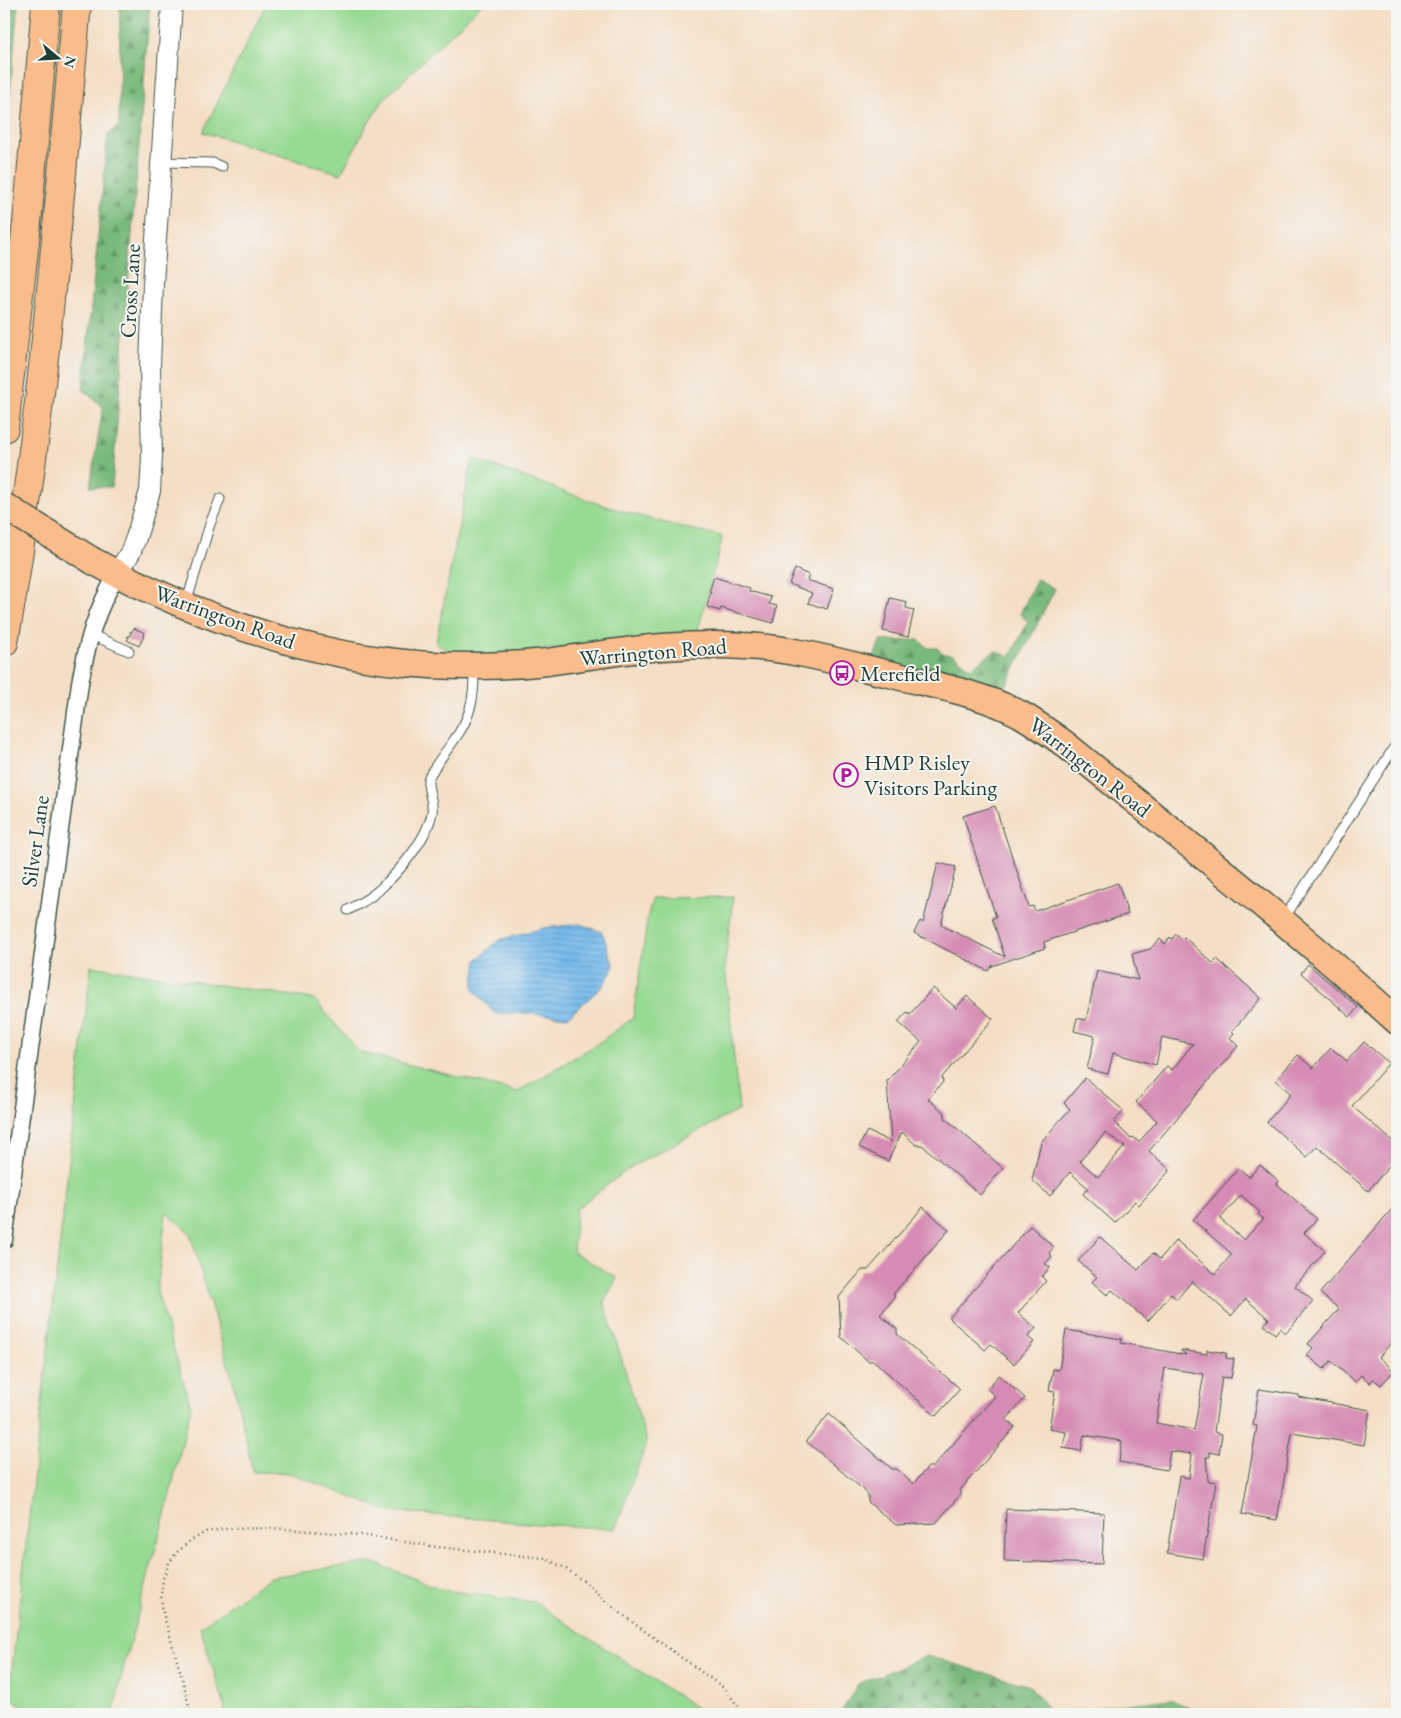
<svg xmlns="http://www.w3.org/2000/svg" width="1401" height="1718" font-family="'EB Garamond',serif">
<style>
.green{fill:#97da92;stroke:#5b8c63}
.forest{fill:url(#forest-firs);stroke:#4c7c58}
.water{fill:url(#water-rules);stroke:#4a7b90}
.building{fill:#d58bb4;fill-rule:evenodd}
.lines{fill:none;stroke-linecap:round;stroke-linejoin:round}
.service-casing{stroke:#3f554a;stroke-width:11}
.minor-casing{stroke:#3f554a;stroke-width:19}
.tertiary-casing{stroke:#3f554a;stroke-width:22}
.primary-casing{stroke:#3f554a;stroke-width:29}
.motorway-casing{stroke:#3f554a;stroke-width:30}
.path{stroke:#3f554a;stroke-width:2.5;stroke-dasharray:1 4;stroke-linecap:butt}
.service{stroke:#fff;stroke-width:9}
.minor{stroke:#fff;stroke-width:16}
.tertiary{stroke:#fff;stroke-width:20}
.primary{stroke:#fabc8b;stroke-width:26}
.motorway{stroke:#fabc8b;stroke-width:28}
.primary-bridge-casing{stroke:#3f554a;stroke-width:29;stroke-linecap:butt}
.primary-bridge{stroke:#fabc8b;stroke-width:26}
.labels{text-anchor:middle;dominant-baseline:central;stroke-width:4;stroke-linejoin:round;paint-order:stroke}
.street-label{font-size:22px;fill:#1f3d34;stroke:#f6f6f2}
.poi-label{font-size:22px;fill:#1f3d34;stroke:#f6f6f2;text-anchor:start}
</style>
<defs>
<pattern id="forest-firs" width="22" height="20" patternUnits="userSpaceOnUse" patternTransform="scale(1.25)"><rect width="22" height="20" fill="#79ba7c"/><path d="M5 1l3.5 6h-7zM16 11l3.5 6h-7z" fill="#639866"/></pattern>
<pattern id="water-rules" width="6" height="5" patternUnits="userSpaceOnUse" patternTransform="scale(1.25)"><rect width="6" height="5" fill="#74b9eb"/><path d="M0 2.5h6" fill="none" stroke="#5f98bf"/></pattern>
</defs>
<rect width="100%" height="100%" fill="#f6f6f2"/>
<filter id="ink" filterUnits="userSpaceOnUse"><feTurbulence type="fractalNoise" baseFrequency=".02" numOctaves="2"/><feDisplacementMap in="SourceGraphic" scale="10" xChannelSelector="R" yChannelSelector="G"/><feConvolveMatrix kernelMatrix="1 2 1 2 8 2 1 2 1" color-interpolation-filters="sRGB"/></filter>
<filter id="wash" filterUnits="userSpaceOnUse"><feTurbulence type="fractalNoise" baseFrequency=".0096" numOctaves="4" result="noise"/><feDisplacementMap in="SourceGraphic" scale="20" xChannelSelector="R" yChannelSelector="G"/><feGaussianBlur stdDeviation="1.12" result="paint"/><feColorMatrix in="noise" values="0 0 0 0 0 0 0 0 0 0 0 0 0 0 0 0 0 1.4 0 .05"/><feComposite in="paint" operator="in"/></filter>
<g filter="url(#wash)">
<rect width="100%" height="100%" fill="#f4dec5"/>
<g class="green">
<polygon points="266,4 482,4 385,98 367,125 341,174 203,132"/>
<path d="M472 459C511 471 549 487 588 500 631 515 676 526 721 536L722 539 697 634 625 643 456 657 436 643Z"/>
<polygon points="733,897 725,963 739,1110 631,1167 576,1209 573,1252 617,1278 604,1302 647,1442 615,1529 538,1524 387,1511 290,1473 253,1472 234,1385 190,1233 166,1212 157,1292 191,1407 164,1518 124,1665 113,1714 32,1714 9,1696 91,966 314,999 359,1052 517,1092 594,1046 633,1018 648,915 653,898"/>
<polygon points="372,1562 444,1590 534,1602 706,1714 225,1714 225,1707 200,1627 270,1577"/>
</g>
<g class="forest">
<polygon points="4,4 18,4 4,158"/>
<polygon points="120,4 150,4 112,487 90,487 103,407 83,390 108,134 119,126"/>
<polygon points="1037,579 1055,589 1001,696 874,658 880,641 919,640 928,648 937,648 944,654 953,655 971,668 995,651 1010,657 1028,622 1020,614"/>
<polygon points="927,1656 1030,1686 1051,1713 1170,1699 1203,1714 840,1714 858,1684"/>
</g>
<polygon class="water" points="580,924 602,932 614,966 603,986 568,1017 528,1013 495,1014 473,989 477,960 499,940 544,928"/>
<g id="blocks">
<g class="building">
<polygon points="795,569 809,575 807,580 834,589 827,609 808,603 812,593 789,584"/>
<polygon points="714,577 750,588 749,591 771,597 769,604 777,606 773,623 721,608 720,611 707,607 711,592 709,592"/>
<polygon points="890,598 907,602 906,608 914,610 908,637 883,631"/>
<polygon points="134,628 145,633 139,646 127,640"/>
<polygon points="995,806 1029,907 1033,906 1035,911 1118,883 1128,914 1044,942 1045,948 992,966 988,971 914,933 920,921 923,923 938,863 956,867 941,925 1005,957 992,918 996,917 963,816"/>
<path d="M1176 934 1182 939 1184 937 1213 963 1217 959 1261 998 1232 1031 1234 1033 1230 1038 1238 1046 1149 1151 1170 1170 1139 1205 1135 1201 1115 1223 1083 1194 1088 1188 1070 1172 1050 1196 1032 1180 1041 1142 1070 1109 1064 1103 1085 1078 1124 1111 1114 1122 1131 1139 1133 1137 1139 1142 1157 1121 1136 1102 1167 1066 1172 1070 1193 1044 1162 1037 1156 1065 1113 1053 1108 1074 1087 1069 1095 1036 1074 1031 1077 1018 1086 1020 1097 971 1138 980 1132 954 1150 949 1160 939 1165 944 1170 937 1172 939ZM1105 1133 1125 1146 1098 1177 1080 1161Z"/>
<polygon points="1308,964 1358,1007 1350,1017 1301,973"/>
<polygon points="933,988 956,1008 967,996 993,1019 942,1077 943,1082 928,1099 945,1113 945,1118 1003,1168 980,1195 922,1145 916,1145 902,1132 888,1161 859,1147 867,1131 891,1142 887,1081 921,1042 898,1022 907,1012 910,1014"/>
<polygon points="1364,1042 1389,1063 1352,1106 1397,1145 1397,1157 1368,1191 1317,1146 1307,1157 1267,1122 1291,1094 1276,1080 1298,1055 1313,1068 1331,1048 1347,1061"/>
<path d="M1260 1165 1279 1181 1277 1184 1317 1219 1304 1233 1325 1251 1295 1286 1313 1301 1286 1333 1280 1328 1275 1334 1264 1325 1269 1319 1246 1299 1231 1316 1192 1281 1177 1299 1171 1294 1148 1321 1112 1290 1107 1295 1092 1282 1097 1277 1078 1261 1100 1237 1138 1270 1153 1253 1160 1259 1176 1240 1215 1274 1232 1254 1193 1220 1239 1168 1249 1177ZM1241 1195 1260 1212 1258 1214 1263 1219 1244 1240 1220 1219Z"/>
<polygon points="1397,1203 1397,1336 1379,1357 1394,1371 1381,1385 1373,1379 1370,1383 1361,1375 1355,1382 1331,1361 1324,1369 1307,1355 1313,1348 1308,1344 1339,1309 1320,1293"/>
<polygon points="923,1207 949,1230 894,1293 894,1298 880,1315 897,1329 897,1334 960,1389 936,1416 874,1361 868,1361 841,1337 839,1297 862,1270 868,1270"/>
<polygon points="1030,1226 1054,1247 1049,1253 1052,1256 1045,1264 1050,1267 1042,1277 1046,1281 1018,1313 1036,1328 1028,1337 1034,1342 1014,1364 991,1344 985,1350 949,1318"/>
<path d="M1066 1330 1122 1339 1121 1343 1186 1355 1181 1350 1207 1354V1350L1226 1353V1358L1234 1359 1231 1378 1222 1377 1214 1432 1222 1434 1219 1454 1210 1452V1457H1206L1208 1481 1216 1482 1203 1559 1167 1553 1179 1476 1189 1478 1192 1454 1170 1451 1167 1470 1119 1462 1122 1441 1084 1435 1081 1451 1063 1448 1066 1432 1049 1429 1055 1392 1049 1391 1053 1369 1059 1370ZM1165 1368 1204 1374 1194 1430 1156 1423Z"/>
<polygon points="999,1375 1025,1398 1006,1420 1015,1427 960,1490 960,1495 936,1523 896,1525 868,1502 868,1494 806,1441 829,1414 892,1469 897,1469 913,1484 928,1467 933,1467 995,1396 987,1389"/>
<polygon points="1259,1389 1298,1395 1298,1397 1370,1410 1364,1445 1292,1433 1277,1520 1242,1514 1257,1426 1253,1425"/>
<polygon points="1006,1509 1104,1513 1102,1564 1004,1561"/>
</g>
</g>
</g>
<g filter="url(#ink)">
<use href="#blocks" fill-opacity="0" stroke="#3f554a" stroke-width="1"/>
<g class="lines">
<g class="service-casing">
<g id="service">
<polyline points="161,162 213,163 222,167"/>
<polyline points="186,604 210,524 220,499"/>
<polyline points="90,634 129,651"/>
<path d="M348 910C359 904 371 898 380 889 399 872 427 839 432 813 434 801 427 791 428 779 439 756 461 737 469 712 474 697 474 683 474 668"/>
<polyline points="1283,920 1397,743"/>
</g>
</g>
<g class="minor-casing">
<path id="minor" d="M4 1240 80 683C88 639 95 613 117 574"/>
</g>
<g class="tertiary-casing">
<polyline id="tertiary" points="117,574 130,553 136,538 150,491 152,457 150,366 153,284 172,4"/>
</g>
<g class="primary-casing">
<path id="primary" d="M93 561C198 618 311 658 430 665 468 667 509 666 547 662 586 657 624 650 663 647 690 645 717 644 744 646 793 648 842 663 889 674 932 685 980 693 1020 714 1036 723 1051 734 1066 745 1178 836 1291 924 1397 1021"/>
</g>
<g class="motorway-casing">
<g id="motorway">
<polyline points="4,428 27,223 46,4"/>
<path d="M4 642C42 431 58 217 77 4"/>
</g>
</g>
<g class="path">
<polyline points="128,637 132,629 133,629"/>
<polyline points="191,1714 183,1681 163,1613 161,1596 163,1579 169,1563 177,1552 190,1541 206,1532 222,1529 272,1528 361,1535 437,1547 544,1558 565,1568 585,1582 603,1599 632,1622 724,1688 744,1714"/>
</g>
<use href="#service" class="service"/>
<use href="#minor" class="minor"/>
<use href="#tertiary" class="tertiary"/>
<use href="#primary" class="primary"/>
<use href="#motorway" class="motorway"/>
<g class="primary-bridge-casing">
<polyline id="primary-bridge" points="4,506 93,561"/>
</g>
<use href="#primary-bridge" class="primary-bridge"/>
</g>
</g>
<defs>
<g id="bus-ring" transform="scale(1.25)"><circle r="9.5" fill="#f6f6f2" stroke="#b5179e" stroke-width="1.5"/><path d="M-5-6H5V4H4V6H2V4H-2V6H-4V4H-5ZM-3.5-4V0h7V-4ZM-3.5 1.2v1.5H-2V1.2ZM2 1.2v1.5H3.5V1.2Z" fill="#b5179e"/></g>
<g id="parking-ring" transform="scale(1.25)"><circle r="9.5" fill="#f6f6f2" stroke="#b5179e" stroke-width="1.5"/><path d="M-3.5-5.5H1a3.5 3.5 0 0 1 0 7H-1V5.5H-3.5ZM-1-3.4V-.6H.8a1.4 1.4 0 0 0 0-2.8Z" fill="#b5179e"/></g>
</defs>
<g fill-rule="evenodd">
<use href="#bus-ring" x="842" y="673"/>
<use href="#parking-ring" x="846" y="775"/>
</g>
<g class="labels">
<g class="street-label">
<text transform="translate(130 291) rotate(-87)">Cross Lane</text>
<text transform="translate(225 617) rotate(20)">Warrington Road</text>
<text transform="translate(653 652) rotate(-5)">Warrington Road</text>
<text transform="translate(1090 767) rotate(38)">Warrington Road</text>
<text transform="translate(35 841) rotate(-82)">Silver Lane</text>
</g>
<g class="poi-label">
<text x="860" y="673">Merefield</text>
<text x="864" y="762">HMP Risley<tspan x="864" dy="25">Visitors Parking</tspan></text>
</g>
</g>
<rect width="1401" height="1718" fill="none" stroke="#f6f6f2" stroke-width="20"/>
<g transform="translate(58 58) rotate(108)" stroke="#f6f6f2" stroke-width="4" paint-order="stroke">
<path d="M0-4L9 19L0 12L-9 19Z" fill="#1f3d34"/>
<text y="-8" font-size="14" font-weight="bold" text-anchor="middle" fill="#1f3d34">N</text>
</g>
</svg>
